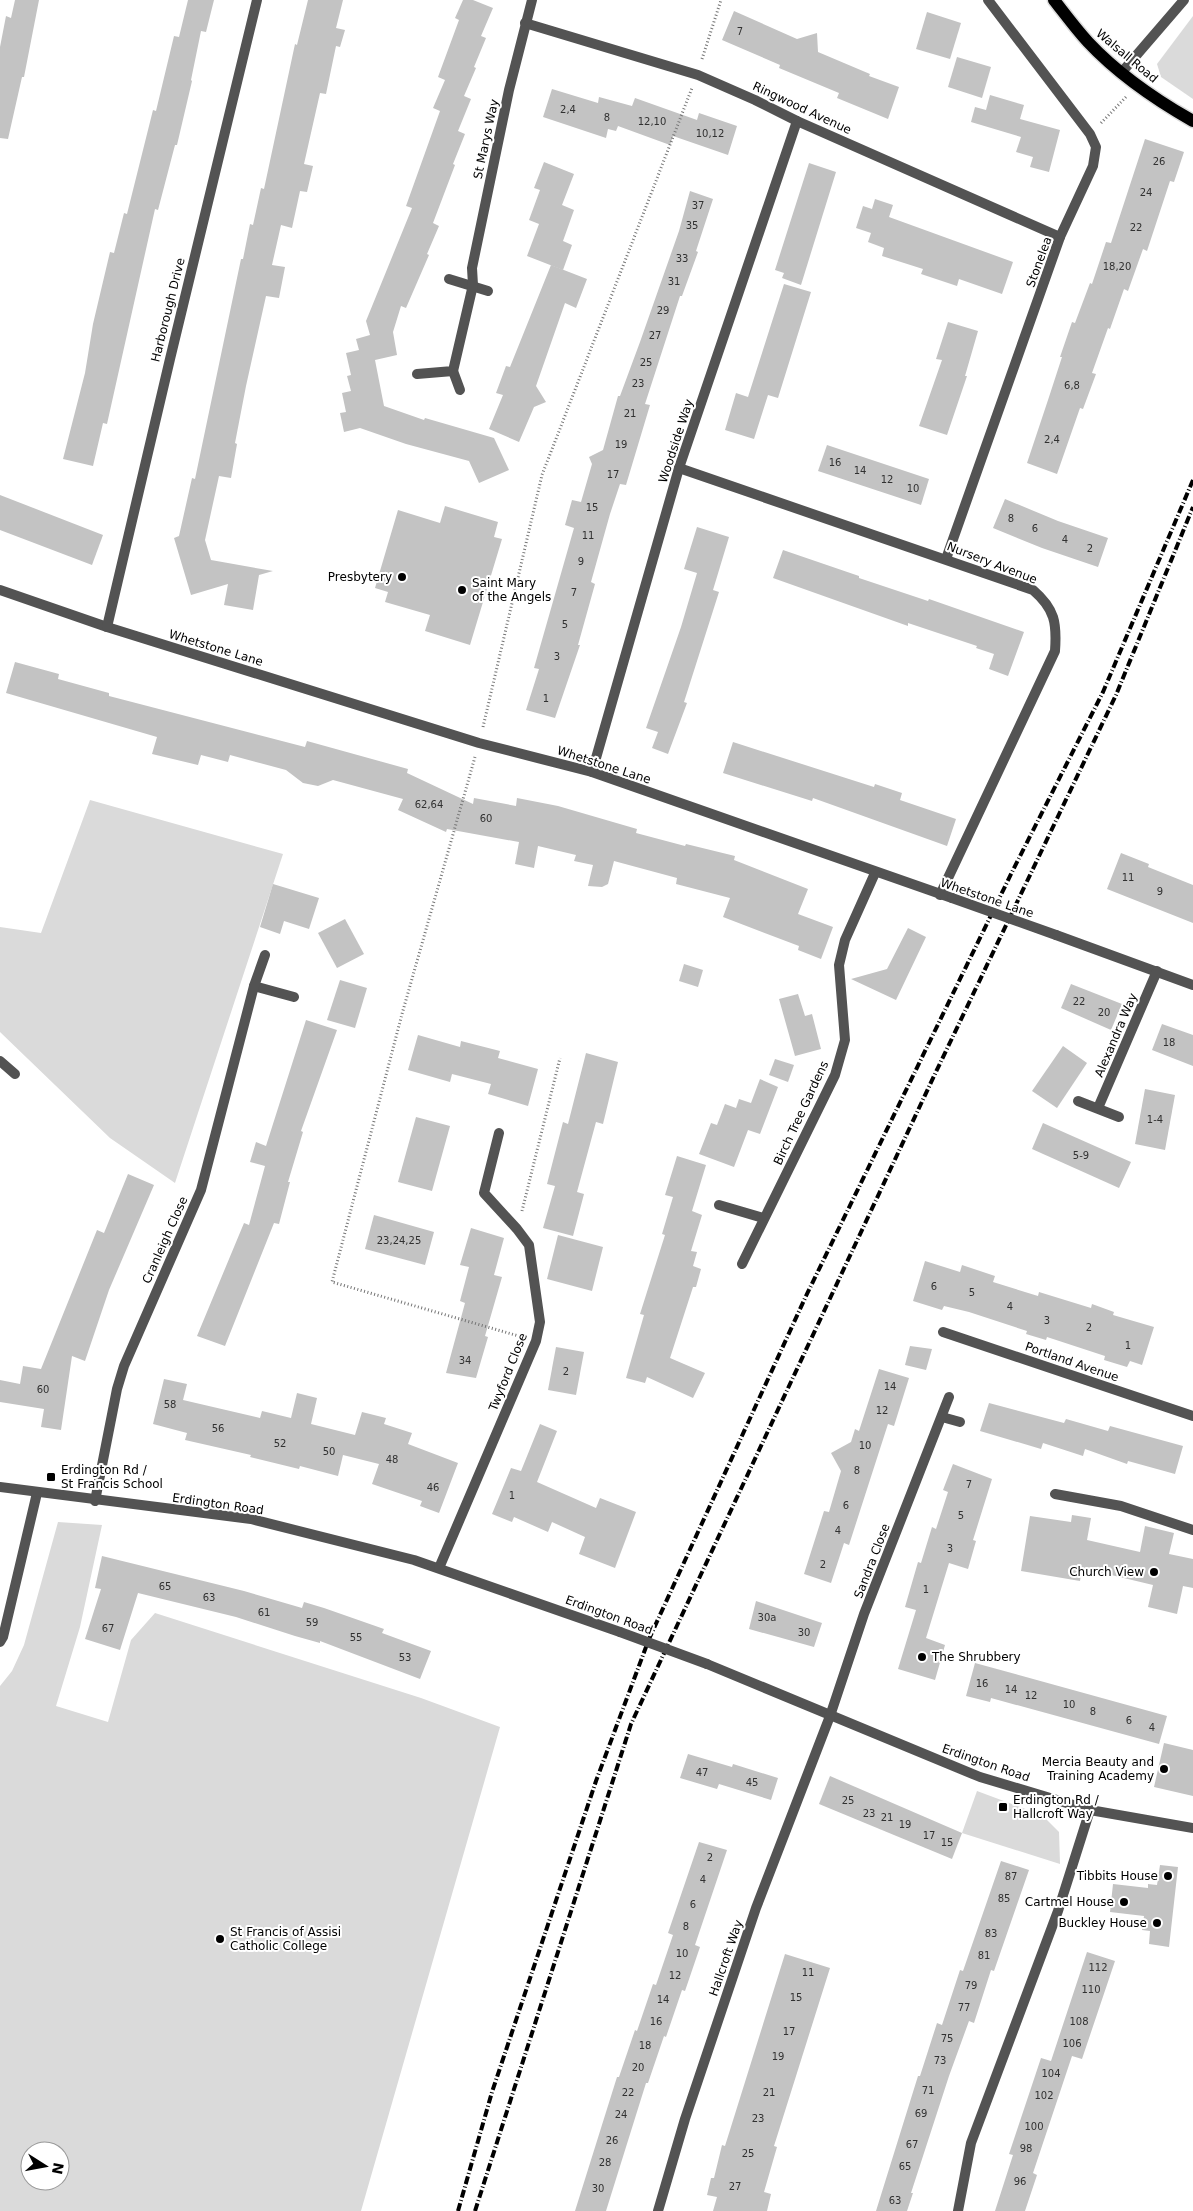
<svg xmlns="http://www.w3.org/2000/svg" width="1193" height="2211" font-family="'DejaVu Sans',sans-serif">
<style>
.green{fill:#dadada;fill-rule:evenodd}
.building{fill:#c3c3c3}
.lines{fill:none;stroke-linecap:round;stroke-linejoin:round}
.primary-casing{stroke:#dbdbdb;stroke-width:15}
.path{stroke:#757575;stroke-width:3;stroke-dasharray:1 2.5;stroke-linecap:butt}
.lane{stroke:#535353;stroke-width:10}
.street{stroke:#535353;stroke-width:10}
.primary{stroke:#000;stroke-width:12}
.rail{stroke:#000;stroke-width:4;stroke-dasharray:8 2.5 1 2.5;stroke-linecap:butt}
.street-bridge{stroke:#535353;stroke-width:10}
.poi-dot{fill:#000;stroke:#fff;stroke-width:2}
.labels{text-anchor:middle;dominant-baseline:central;stroke-width:4;stroke-linejoin:round;paint-order:stroke}
.number-label{font-size:10px;fill:#313131}
.street-label{font-size:12px;fill:#000;stroke:#fff}
.poi-label{font-size:12px;fill:#000;stroke:#fff;text-anchor:end}
</style>
<rect width="100%" height="100%" fill="#fff"/>
<g class="green">
<polygon points="1193,16 1193,99 1161,77 1157,64"/>
<polygon points="90,800 283,854 175,1183 110,1138 0,1032 0,927 41,933"/>
<path d="M58 1522 102 1525 80 1627 56 1706 108 1722 131 1640 155 1613 421 1698 500 1727 361 2211H0V1686L12 1671 24 1645ZM30 2151H60V2181H30Z"/>
<polygon points="977,1791 1042,1815 1059,1832 1060,1864 962,1833"/>
</g>
<g class="building">
<polygon points="15,0 39,0 24,77 22,77 8,139 0,138 0,47 6,16 11,18"/>
<polygon points="188,0 214,0 206,32 201,31 191,80 192,81 177,145 175,145 158,210 155,209 107,424 103,423 93,466 63,459 85,373 93,324 110,252 114,253 124,213 127,214 153,110 156,111 174,36 179,37"/>
<polygon points="308,0 343,0 336,28 345,30 340,47 336,46 326,94 320,93 304,164 313,166 307,192 300,191 292,228 281,225 272,265 285,267 279,298 266,296 246,386 235,443 237,444 231,478 219,476 205,540 211,560 273,571 259,575 253,610 224,605 228,584 191,595 174,538 179,536 192,478 195,479 241,259 243,259 250,224 253,225 261,188 264,189 295,44 297,45"/>
<polygon points="463,0 473,0 493,8 481,36 486,38 474,67 476,68 464,96 471,99 458,131 465,134 453,164 455,165 433,223 439,226 427,254 429,255 406,308 401,306 393,332 397,355 375,360 384,406 424,420 425,418 494,438 509,470 479,483 469,461 406,444 360,428 344,432 340,413 346,412 342,393 351,391 347,376 351,375 346,353 359,350 356,339 370,335 366,321 412,208 406,206 440,111 433,108 445,80 438,77 459,20 455,18"/>
<polygon points="734,11 797,39 817,33 818,52 870,74 869,76 899,87 888,119 837,98 839,93 779,68 780,65 722,40"/>
<polygon points="927,12 961,23 950,59 916,49"/>
<polygon points="957,57 991,67 982,98 948,87"/>
<polygon points="552,89 598,103 599,97 632,106 635,98 697,120 699,113 737,126 728,155 673,136 670,145 618,126 616,131 608,129 606,138 543,117"/>
<polygon points="990,95 1024,105 1020,119 1060,130 1049,172 1030,167 1033,157 1016,152 1021,137 971,122 975,107 986,110"/>
<polygon points="1145,139 1184,152 1174,182 1170,181 1147,251 1143,249 1128,291 1124,289 1110,329 1108,328 1092,373 1096,374 1083,409 1080,408 1057,474 1027,463 1049,397 1062,357 1060,357 1072,322 1075,323 1090,283 1092,284 1106,242 1111,243"/>
<polygon points="544,162 574,174 562,205 574,210 563,241 572,245 563,270 527,256 539,224 529,220 540,190 534,188"/>
<polygon points="809,163 836,172 801,285 782,278 784,273 775,270"/>
<polygon points="690,191 713,199 696,251 698,252 682,296 680,296 645,404 650,405 626,485 620,484 610,514 591,582 595,584 578,645 580,645 555,718 526,710 539,669 534,668 574,528 565,525 572,500 581,502 592,464 589,457 603,450 618,396 620,396 640,342 679,231"/>
<polygon points="875,199 893,205 889,217 1013,262 1002,294 959,279 957,286 921,274 923,269 882,256 884,248 868,242 871,233 856,228 863,206 872,209"/>
<polygon points="551,265 587,279 576,308 565,303 536,386 546,402 534,407 519,442 489,429 503,395 496,393 506,366 510,367"/>
<polygon points="784,284 811,292 778,398 768,395 754,439 725,430 736,393 748,397"/>
<polygon points="948,322 978,331 965,376 967,376 947,435 919,426 942,360 936,359"/>
<polygon points="827,445 929,479 921,505 818,471"/>
<polygon points="0,495 103,535 92,565 0,530"/>
<polygon points="1005,499 1058,521 1108,538 1098,567 1042,548 993,528"/>
<polygon points="445,506 498,522 494,537 502,539 470,645 425,631 430,615 385,602 388,592 375,588 398,510 440,523"/>
<polygon points="697,527 729,537 713,590 719,592 684,702 687,703 668,754 652,748 658,732 646,728 681,627 697,573 684,569"/>
<polygon points="783,550 859,576 859,578 928,601 929,599 1024,632 1008,676 989,669 994,654 976,648 977,646 908,623 908,626 773,578"/>
<polygon points="15,662 59,674 58,679 109,693 109,696 305,747 307,741 408,769 407,773 473,804 474,798 516,806 517,798 558,806 637,829 636,833 685,846 686,844 735,856 734,860 808,889 798,914 833,927 821,959 798,950 799,946 723,917 730,898 676,884 677,878 614,861 608,884 602,887 588,886 593,865 574,861 576,855 538,846 534,868 515,864 519,842 447,829 446,832 398,810 403,799 333,780 318,786 303,783 286,770 230,755 228,762 201,755 198,765 152,754 157,737 6,693"/>
<polygon points="733,742 874,787 875,784 902,793 900,800 956,819 947,846 813,798 812,801 723,773"/>
<polygon points="1121,853 1149,864 1148,867 1193,885 1193,923 1107,889"/>
<polygon points="273,884 319,898 309,929 284,921 280,934 260,927"/>
<polygon points="345,919 364,954 337,968 318,933"/>
<polygon points="908,928 926,937 896,1000 851,979 887,969"/>
<polygon points="684,964 703,970 698,987 679,981"/>
<polygon points="340,980 367,988 355,1028 327,1020"/>
<polygon points="1071,984 1122,1004 1111,1030 1061,1008"/>
<polygon points="798,994 805,1016 812,1014 821,1049 795,1056 779,999"/>
<polygon points="306,1020 337,1030 301,1131 303,1132 288,1182 290,1182 279,1224 274,1223 225,1346 197,1336 244,1223 249,1225 265,1166 250,1162 256,1142 266,1146"/>
<polygon points="1162,1024 1193,1035 1193,1066 1152,1050"/>
<polygon points="418,1035 460,1047 461,1041 500,1051 498,1058 538,1069 528,1106 488,1094 491,1084 452,1074 450,1082 408,1070"/>
<polygon points="1063,1046 1087,1063 1057,1108 1032,1091"/>
<polygon points="586,1053 618,1062 603,1124 596,1122 577,1192 584,1194 573,1236 543,1228 555,1186 547,1184 563,1122 568,1124"/>
<polygon points="775,1059 794,1065 788,1082 769,1075"/>
<polygon points="760,1079 778,1087 760,1134 748,1130 734,1167 699,1154 711,1123 717,1125 725,1104 736,1108 739,1099 751,1103"/>
<polygon points="1145,1089 1175,1095 1165,1150 1135,1144"/>
<polygon points="416,1117 450,1126 432,1191 398,1182"/>
<polygon points="1043,1123 1131,1162 1119,1188 1032,1149"/>
<polygon points="677,1156 706,1165 692,1211 702,1215 691,1251 697,1252 693,1266 701,1269 696,1287 693,1287 670,1358 705,1373 693,1398 647,1377 645,1383 626,1378 644,1315 640,1314 665,1235 662,1234 673,1197 665,1195"/>
<polygon points="128,1174 154,1185 109,1290 85,1361 72,1356 61,1430 41,1427 44,1409 0,1402 0,1380 20,1384 23,1366 41,1369 97,1230 104,1233"/>
<polygon points="374,1215 434,1232 425,1265 365,1249"/>
<polygon points="471,1228 504,1238 494,1275 502,1277 485,1336 488,1337 476,1378 446,1373 465,1303 460,1301 469,1267 460,1265"/>
<polygon points="558,1235 603,1247 592,1291 547,1279"/>
<polygon points="925,1261 960,1272 962,1265 995,1276 993,1282 1038,1296 1039,1292 1091,1308 1092,1304 1114,1312 1113,1315 1154,1327 1142,1365 1130,1361 1127,1367 1104,1360 1105,1356 1047,1337 1046,1340 1026,1334 1027,1331 969,1312 944,1306 942,1310 913,1301"/>
<polygon points="910,1346 932,1349 926,1370 905,1365"/>
<polygon points="556,1347 584,1352 576,1395 548,1390"/>
<polygon points="879,1369 909,1378 894,1426 888,1424 849,1545 844,1543 831,1583 804,1574 824,1511 829,1512 841,1471 831,1453 851,1442 855,1429 859,1431"/>
<polygon points="164,1379 187,1384 183,1400 260,1418 262,1411 291,1418 297,1393 317,1398 311,1424 355,1435 362,1412 386,1418 384,1424 412,1433 408,1444 458,1463 439,1513 420,1506 422,1501 372,1484 379,1464 343,1455 338,1476 300,1466 299,1469 250,1457 251,1455 185,1440 187,1433 153,1424"/>
<polygon points="989,1403 1064,1423 1066,1419 1108,1431 1110,1426 1183,1446 1175,1474 1128,1461 1127,1464 1085,1449 1083,1456 1043,1443 1041,1449 980,1431"/>
<polygon points="540,1424 557,1431 537,1482 596,1508 600,1498 636,1512 615,1568 579,1554 585,1537 552,1522 548,1532 514,1517 512,1522 492,1514 511,1468 521,1471"/>
<polygon points="953,1464 992,1479 973,1540 976,1541 968,1569 949,1563 926,1638 945,1645 935,1680 898,1669 916,1610 905,1607 918,1562 921,1563 932,1527 936,1529 948,1492 943,1490"/>
<polygon points="1072,1515 1091,1518 1087,1540 1140,1552 1145,1526 1174,1533 1169,1554 1193,1559 1193,1588 1183,1586 1177,1614 1148,1607 1153,1585 1082,1568 1080,1581 1021,1571 1030,1516 1071,1522"/>
<polygon points="102,1556 244,1591 302,1608 304,1602 324,1608 384,1629 382,1633 431,1651 420,1679 320,1641 320,1643 295,1636 236,1617 138,1593 120,1650 85,1639 101,1589 95,1588"/>
<polygon points="756,1601 822,1623 814,1647 749,1629"/>
<polygon points="975,1663 1167,1716 1159,1744 991,1698 990,1702 966,1696"/>
<polygon points="1164,1743 1193,1750 1193,1796 1154,1787"/>
<polygon points="688,1754 732,1767 733,1764 778,1778 771,1800 719,1784 717,1789 680,1778"/>
<polygon points="830,1776 962,1833 952,1859 819,1804"/>
<polygon points="699,1842 727,1850 695,1945 700,1947 685,1991 682,1990 666,2037 664,2036 648,2083 646,2083 606,2211 575,2211 617,2077 619,2077 635,2030 637,2031 653,1984 656,1985 673,1935 668,1933"/>
<polygon points="1001,1861 1029,1870 994,1971 991,1970 974,2023 969,2021 949,2076 911,2193 913,2193 907,2211 876,2211 918,2076 920,2076 937,2023 942,2025 960,1970 963,1971"/>
<polygon points="1160,1865 1178,1867 1169,1947 1149,1944 1150,1931 1142,1930 1144,1916 1110,1912 1113,1884 1148,1888 1148,1884 1157,1885"/>
<polygon points="1087,1952 1115,1961 1082,2059 1072,2056 1033,2173 1037,2175 1025,2211 995,2211 1013,2155 1009,2154 1041,2058 1051,2061"/>
<polygon points="785,1954 830,1968 774,2146 777,2147 764,2192 771,2194 767,2211 713,2211 717,2197 707,2195 711,2178 714,2178 722,2145 725,2146"/>
</g>
<g class="lines">
<g class="primary-casing">
<path id="primary" d="M1054 0C1065 14 1076 29 1088 42 1117 73 1156 100 1193 121"/>
</g>
<g class="path">
<polyline points="702,59 721,0"/>
<polyline points="1101,123 1126,97"/>
<polyline points="483,727 542,475 692,88"/>
<polyline points="475,757 402,1014 332,1282 522,1337"/>
<polyline points="522,1211 560,1058"/>
</g>
<g class="lane">
<polyline points="0,1061 15,1074"/>
<polyline points="1055,1494 1121,1506 1193,1530"/>
<polyline points="0,1642 3,1637 37,1493"/>
</g>
<g class="street">
<polyline points="525,23 698,75 755,100 797,121 1060,237"/>
<polyline points="1122,72 1184,0"/>
<polyline points="449,279 488,291"/>
<polyline points="453,371 460,390"/>
<polyline points="417,374 453,371 473,285 472,268 509,90 532,0"/>
<path d="M679 468 1033 590C1055 609 1057 623 1055 651L940 895"/>
<polyline points="946,559 1060,237 1093,166 1096,147 1090,134 988,0"/>
<polyline points="0,590 107,627 479,743 592,772 952,898"/>
<polyline points="107,627 170,359 257,0"/>
<polyline points="592,772 679,468 797,121"/>
<polyline points="1056,935 1193,985"/>
<polyline points="254,986 294,997"/>
<polyline points="1078,1101 1119,1117"/>
<polyline points="1098,1108 1157,971"/>
<polyline points="719,1205 763,1218"/>
<polyline points="742,1264 835,1075 845,1040 839,965 845,940 875,873"/>
<polyline points="943,1332 1193,1416"/>
<polyline points="942,1417 960,1422"/>
<polyline points="0,1487 251,1519 414,1560 620,1632"/>
<polyline points="95,1501 117,1389 124,1366 201,1190 254,986 265,955"/>
<polyline points="439,1568 536,1341 540,1322 529,1245 517,1229 484,1193 499,1133"/>
<polyline points="707,1664 980,1777 1090,1810 1193,1828"/>
<polyline points="658,2211 685,2119 756,1908 830,1716 864,1614 949,1397"/>
<polyline points="958,2211 971,2143 1058,1911 1090,1810"/>
</g>
<use href="#primary" class="primary"/>
<g class="rail">
<polyline points="458,2211 492,2092 596,1781 649,1639 806,1296 1013,870 1103,692 1193,480"/>
<polyline points="475,2211 631,1724 934,1076 1116,695 1193,507"/>
</g>
<g class="street-bridge">
<polyline points="952,898 1056,935"/>
<polyline points="620,1632 707,1664"/>
</g>
</g>
<g class="poi-dot">
<circle cx="402" cy="577" r="5"/>
<circle cx="462" cy="590" r="5"/>
<rect x="46" y="1472" width="10" height="10" rx="2.5"/>
<circle cx="1154" cy="1572" r="5"/>
<circle cx="922" cy="1657" r="5"/>
<circle cx="1164" cy="1769" r="5"/>
<rect x="998" y="1802" width="10" height="10" rx="2.5"/>
<circle cx="1168" cy="1876" r="5"/>
<circle cx="1124" cy="1902" r="5"/>
<circle cx="1157" cy="1923" r="5"/>
<circle cx="220" cy="1939" r="5"/>
</g>
<g class="labels">
<g class="number-label">
<text x="740" y="31">7</text>
<text x="568" y="109">2,4</text>
<text x="607" y="117">8</text>
<text x="652" y="121">12,10</text>
<text x="710" y="133">10,12</text>
<text x="1159" y="161">26</text>
<text x="1146" y="192">24</text>
<text x="698" y="205">37</text>
<text x="692" y="225">35</text>
<text x="1136" y="227">22</text>
<text x="682" y="258">33</text>
<text x="1117" y="266">18,20</text>
<text x="674" y="281">31</text>
<text x="663" y="310">29</text>
<text x="655" y="335">27</text>
<text x="646" y="362">25</text>
<text x="638" y="383">23</text>
<text x="1072" y="385">6,8</text>
<text x="630" y="413">21</text>
<text x="1052" y="439">2,4</text>
<text x="621" y="444">19</text>
<text x="835" y="462">16</text>
<text x="860" y="470">14</text>
<text x="613" y="474">17</text>
<text x="887" y="479">12</text>
<text x="913" y="488">10</text>
<text x="592" y="507">15</text>
<text x="1011" y="518">8</text>
<text x="1035" y="528">6</text>
<text x="588" y="535">11</text>
<text x="1065" y="539">4</text>
<text x="1090" y="548">2</text>
<text x="581" y="561">9</text>
<text x="574" y="592">7</text>
<text x="565" y="624">5</text>
<text x="557" y="656">3</text>
<text x="546" y="698">1</text>
<text x="429" y="804">62,64</text>
<text x="486" y="818">60</text>
<text x="1128" y="877">11</text>
<text x="1160" y="891">9</text>
<text x="1079" y="1001">22</text>
<text x="1104" y="1012">20</text>
<text x="1169" y="1042">18</text>
<text x="1155" y="1119">1-4</text>
<text x="1081" y="1155">5-9</text>
<text x="399" y="1240">23,24,25</text>
<text x="934" y="1286">6</text>
<text x="972" y="1292">5</text>
<text x="1010" y="1306">4</text>
<text x="1047" y="1320">3</text>
<text x="1089" y="1327">2</text>
<text x="1128" y="1345">1</text>
<text x="465" y="1360">34</text>
<text x="566" y="1371">2</text>
<text x="890" y="1386">14</text>
<text x="43" y="1389">60</text>
<text x="170" y="1404">58</text>
<text x="882" y="1410">12</text>
<text x="218" y="1428">56</text>
<text x="280" y="1443">52</text>
<text x="865" y="1445">10</text>
<text x="329" y="1451">50</text>
<text x="392" y="1459">48</text>
<text x="857" y="1470">8</text>
<text x="969" y="1484">7</text>
<text x="433" y="1487">46</text>
<text x="512" y="1495">1</text>
<text x="846" y="1505">6</text>
<text x="961" y="1515">5</text>
<text x="838" y="1530">4</text>
<text x="950" y="1548">3</text>
<text x="823" y="1564">2</text>
<text x="165" y="1586">65</text>
<text x="926" y="1589">1</text>
<text x="209" y="1597">63</text>
<text x="264" y="1612">61</text>
<text x="767" y="1617">30a</text>
<text x="312" y="1622">59</text>
<text x="108" y="1628">67</text>
<text x="804" y="1632">30</text>
<text x="356" y="1637">55</text>
<text x="405" y="1657">53</text>
<text x="982" y="1683">16</text>
<text x="1011" y="1689">14</text>
<text x="1031" y="1695">12</text>
<text x="1069" y="1704">10</text>
<text x="1093" y="1711">8</text>
<text x="1129" y="1720">6</text>
<text x="1152" y="1727">4</text>
<text x="702" y="1772">47</text>
<text x="752" y="1782">45</text>
<text x="848" y="1800">25</text>
<text x="869" y="1813">23</text>
<text x="887" y="1817">21</text>
<text x="905" y="1824">19</text>
<text x="929" y="1835">17</text>
<text x="947" y="1842">15</text>
<text x="710" y="1857">2</text>
<text x="1011" y="1876">87</text>
<text x="703" y="1879">4</text>
<text x="1004" y="1898">85</text>
<text x="693" y="1904">6</text>
<text x="686" y="1926">8</text>
<text x="991" y="1933">83</text>
<text x="682" y="1953">10</text>
<text x="984" y="1955">81</text>
<text x="1098" y="1967">112</text>
<text x="808" y="1972">11</text>
<text x="675" y="1975">12</text>
<text x="971" y="1985">79</text>
<text x="1091" y="1989">110</text>
<text x="796" y="1997">15</text>
<text x="663" y="1999">14</text>
<text x="964" y="2007">77</text>
<text x="656" y="2021">16</text>
<text x="1079" y="2021">108</text>
<text x="789" y="2031">17</text>
<text x="947" y="2038">75</text>
<text x="1072" y="2043">106</text>
<text x="645" y="2045">18</text>
<text x="778" y="2056">19</text>
<text x="940" y="2060">73</text>
<text x="638" y="2067">20</text>
<text x="1051" y="2073">104</text>
<text x="928" y="2090">71</text>
<text x="628" y="2092">22</text>
<text x="769" y="2092">21</text>
<text x="1044" y="2095">102</text>
<text x="921" y="2113">69</text>
<text x="621" y="2114">24</text>
<text x="758" y="2118">23</text>
<text x="1034" y="2126">100</text>
<text x="612" y="2140">26</text>
<text x="912" y="2144">67</text>
<text x="1026" y="2148">98</text>
<text x="748" y="2153">25</text>
<text x="605" y="2162">28</text>
<text x="905" y="2166">65</text>
<text x="1020" y="2181">96</text>
<text x="735" y="2186">27</text>
<text x="598" y="2188">30</text>
<text x="895" y="2200">63</text>
</g>
<g class="street-label">
<text transform="translate(1127 56) rotate(40)">Walsall Road</text>
<text transform="translate(802 108) rotate(25)">Ringwood Avenue</text>
<text transform="translate(486 139) rotate(-78)">St Marys Way</text>
<text transform="translate(1039 262) rotate(-70)">Stonelea</text>
<text transform="translate(168 310) rotate(-76)">Harborough Drive</text>
<text transform="translate(676 441) rotate(-72)">Woodside Way</text>
<text transform="translate(992 563) rotate(21)">Nursery Avenue</text>
<text transform="translate(216 648) rotate(17)">Whetstone Lane</text>
<text transform="translate(604 765) rotate(18)">Whetstone Lane</text>
<text transform="translate(987 898) rotate(19)">Whetstone Lane</text>
<text transform="translate(1116 1035) rotate(-67)">Alexandra Way</text>
<text transform="translate(801 1113) rotate(-65)">Birch Tree Gardens</text>
<text transform="translate(165 1240) rotate(-66)">Cranleigh Close</text>
<text transform="translate(1072 1362) rotate(19)">Portland Avenue</text>
<text transform="translate(508 1372) rotate(-68)">Twyford Close</text>
<text transform="translate(218 1504) rotate(8)">Erdington Road</text>
<text transform="translate(872 1561) rotate(-69)">Sandra Close</text>
<text transform="translate(609 1615) rotate(20)">Erdington Road</text>
<text transform="translate(986 1763) rotate(19)">Erdington Road</text>
<text transform="translate(726 1958) rotate(-71)">Hallcroft Way</text>
</g>
<g class="poi-label">
<text x="392" y="577">Presbytery</text>
<text x="472" y="583" text-anchor="start">Saint Mary<tspan x="472" dy="14">of the Angels</tspan></text>
<text x="61" y="1470" text-anchor="start">Erdington Rd /<tspan x="61" dy="14">St Francis School</tspan></text>
<text x="1144" y="1572">Church View</text>
<text x="932" y="1657" text-anchor="start">The Shrubbery</text>
<text x="1154" y="1762">Mercia Beauty and<tspan x="1154" dy="14">Training Academy</tspan></text>
<text x="1013" y="1800" text-anchor="start">Erdington Rd /<tspan x="1013" dy="14">Hallcroft Way</tspan></text>
<text x="1158" y="1876">Tibbits House</text>
<text x="1114" y="1902">Cartmel House</text>
<text x="1147" y="1923">Buckley House</text>
<text x="230" y="1932" text-anchor="start">St Francis of Assisi<tspan x="230" dy="14">Catholic College</tspan></text>
</g>
</g>
<g transform="translate(45 2166) rotate(101)"><circle r="24" fill="#ffffff" stroke="#999999"/>
<path d="M0-4L9 19L0 12L-9 19Z" fill="#000000"/>
<text y="-8" font-size="14" font-weight="bold" text-anchor="middle" fill="#000000">N</text>
</g>
</svg>
